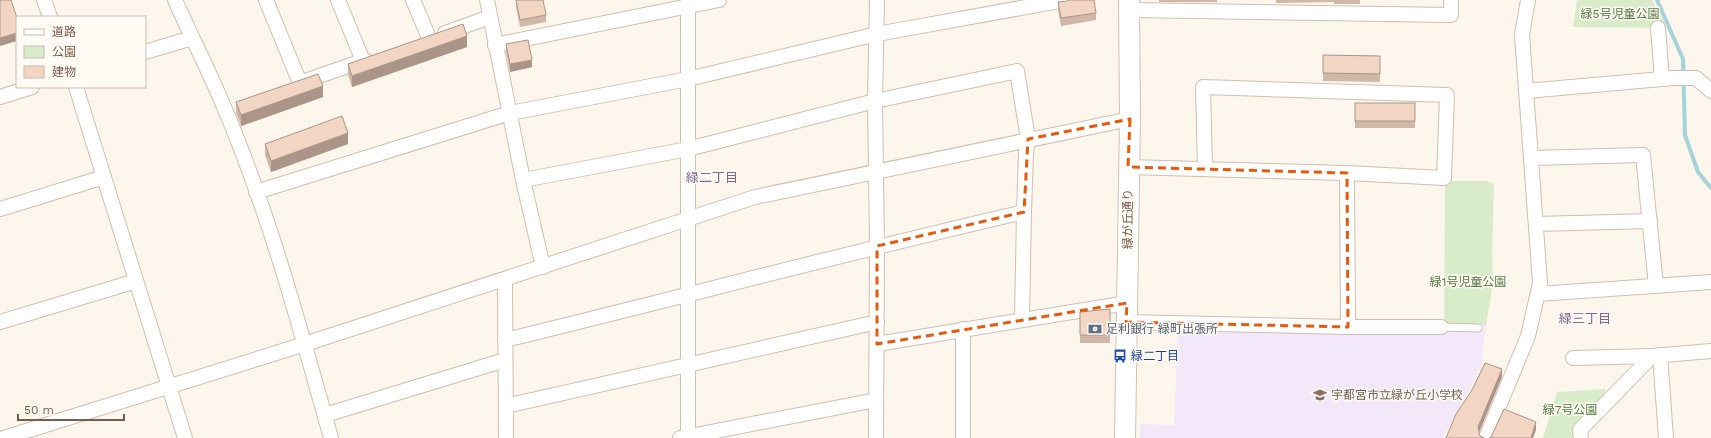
<svg xmlns="http://www.w3.org/2000/svg" width="1711" height="438" font-family="'Work Sans','Noto Sans JP',sans-serif">
<style>
.education{fill:#f3e8fa}
.green{fill:#d8ecc9}
.lines{fill:none;stroke-linecap:round;stroke-linejoin:round}
.stream{stroke:#a5d3da;stroke-width:4}
.lane-casing{stroke:#d1beb0;stroke-width:9}
.street-casing{stroke:#d1beb0;stroke-width:16}
.secondary-casing{stroke:#d6c0b0;stroke-width:22}
.lane{stroke:#fff;stroke-width:7}
.street{stroke:#fff;stroke-width:14}
.secondary{stroke:#fff;stroke-width:20}
.wall{fill:#d1b7a8}
.shaded-wall{fill:#aa9588}
.building{fill:#f3d5c3;stroke:#aa9588}
.marked{fill:none;stroke:#e8590c;stroke-width:3;stroke-dasharray:8 5;stroke-linejoin:round}
.labels{text-anchor:middle;dominant-baseline:central;stroke-width:3;stroke-linejoin:round;paint-order:stroke}
.park-label{font-size:12px;fill:#537a41;stroke:#fffaf3}
.street-label{font-size:12px;fill:#7a5c4d;stroke:#fffaf3}
.service-label{font-size:12px;fill:#4e5e75;stroke:#fffaf3;text-anchor:start}
.transit-label{font-size:12px;fill:#164399;stroke:#fffaf3;text-anchor:start}
.education-label{font-size:12px;fill:#785e54;stroke:#fffaf3;text-anchor:start}
.neighbourhood-label{font-size:13px;fill:#846695;stroke:#fffaf3}
</style>
<rect width="100%" height="100%" fill="#fdf6ec"/>
<polygon class="education" points="1486,325 1481,367 1443,438 1140,438 1140,424 1174,425 1178,330"/>
<g class="green">
<polygon points="1577,0 1652,0 1667,28 1573,27"/>
<polygon points="1445,181 1486,181 1494,184 1492,251 1493,283 1486,325 1444,325"/>
<polygon points="1605,389 1605,397 1576,438 1543,438 1557,392"/>
</g>
<g class="lines">
<polyline class="stream" points="1657,0 1683,59 1685,135 1698,172 1711,188"/>
<g class="lane-casing">
<polyline id="lane" points="1441,327 1478,328"/>
</g>
<g class="street-casing">
<g id="street">
<polyline points="44,0 50,17"/>
<path d="M175 0C191 36 209 71 224 107 269 212 300 328 331 438"/>
<polyline points="266,0 300,83"/>
<polyline points="338,0 363,61"/>
<polyline points="413,0 429,38"/>
<polyline points="487,0 523,180 543,267"/>
<polyline points="1130,10 1451,15 1451,0"/>
<polyline points="1658,28 1662,79"/>
<polyline points="445,33 490,17"/>
<polyline points="495,45 719,0"/>
<polyline points="145,52 192,38"/>
<polyline points="302,82 365,60"/>
<polyline points="76,87 185,438"/>
<polyline points="1526,91 1673,78 1696,78 1711,91"/>
<polyline points="0,97 32,87"/>
<polyline points="1531,158 1643,155 1656,286"/>
<polyline points="1128,167 1347,173 1444,178 1447,95 1203,87 1205,169"/>
<polyline points="523,180 688,149 875,101 1017,71 1028,139 1026,153 1024,212 1022,319"/>
<polyline points="256,192 510,113 688,79 877,34 1065,0"/>
<polyline points="0,209 104,177"/>
<polyline points="1536,224 1650,221"/>
<polyline points="505,280 506,438"/>
<polyline points="1538,294 1711,282"/>
<polyline points="0,322 136,281"/>
<polyline points="1126,322 1348,327 1347,173"/>
<polyline points="1348,327 1441,327"/>
<polyline points="963,329 963,438"/>
<path d="M505 340C678 298 850 252 1024 212"/>
<polyline points="877,344 1127,303"/>
<polyline points="1660,355 1666,438"/>
<polyline points="1573,358 1652,356"/>
<polyline points="506,406 877,322"/>
<polyline points="325,415 505,360"/>
<polyline points="4,438 305,344 755,197 1130,119"/>
<polyline points="680,438 876,400"/>
<polyline points="688,438 688,0"/>
<polyline points="876,438 877,246 875,101 877,0"/>
<polyline points="1486,438 1528,336 1540,283 1522,35 1528,0"/>
<polyline points="1581,438 1580,430 1652,356 1711,351"/>
</g>
</g>
<g class="secondary-casing">
<polyline id="secondary" points="1125,438 1130,119 1129,0"/>
</g>
<use href="#lane" class="lane"/>
<use href="#street" class="street"/>
<use href="#secondary" class="secondary"/>
</g>
<g class="wall">
<polygon points="516,0 546,15 546,22 520,27 516,7"/>
<rect x="1159" y="0" width="58" height="2"/>
<polygon points="1276,0 1360,0 1360,4 1334,4 1334,2 1276,3"/>
<polygon points="1067,1 1096,13 1096,20 1061,26 1058,10 1058,2"/>
<polygon points="506,44 532,67 510,72 506,52"/>
<polygon points="467,47 352,87 348,75 348,64"/>
<polygon points="1323,55 1380,56 1380,82 1323,81"/>
<polygon points="323,97 241,126 236,113 236,102"/>
<rect x="1355" y="103" width="60" height="25"/>
<polygon points="265,144 348,144 271,172 265,155"/>
<polygon points="1110,309 1110,343 1080,343 1080,312"/>
</g>
<g class="shaded-wall">
<polygon points="17,33 17,41 0,46 0,38"/>
<polygon points="467,36 467,47 352,87 352,76"/>
<polygon points="532,60 532,67 510,72 510,64"/>
<polygon points="323,86 323,97 241,126 241,115"/>
<polygon points="348,133 348,144 271,172 271,161"/>
<polygon points="1502,369 1502,377 1478,435 1478,427"/>
<polygon points="1536,422 1536,430 1533,438 1531,438"/>
</g>
<g class="building">
<polygon points="0,0 11,0 17,18 17,33 0,38"/>
<polygon points="516,0 543,0 546,15 520,20"/>
<polygon points="1068,0 1094,0 1096,13 1061,18 1058,2 1067,1"/>
<polygon points="463,24 467,36 352,76 348,64"/>
<polygon points="528,40 532,60 510,64 506,44"/>
<polygon points="1323,55 1380,56 1380,74 1323,73"/>
<polygon points="318,74 323,86 241,115 236,102"/>
<rect x="1355" y="103" width="60" height="18"/>
<polygon points="342,116 348,133 271,161 265,144"/>
<polygon points="1110,309 1110,335 1080,335 1080,312"/>
<polygon points="1485,363 1502,369 1478,427 1480,436 1484,438 1446,438 1456,414 1472,390"/>
<polygon points="1504,409 1536,422 1531,438 1489,438 1491,437"/>
</g>
<path class="marked" d="M1130 119 1128 167 1347 173 1348 327 1126 322 1127 303 877 344V246L1024 212 1028 139Z"/>
<defs>
<g id="bank-bare" transform="scale(1.08)"><path d="M-6-4H6V4H-6ZM0-2.3a2.3 2.3 0 1 0 0 4.6a2.3 2.3 0 1 0 0-4.6Z" fill="#5c6f8a" stroke="#fffaf3" stroke-width="2.5" paint-order="stroke"/></g>
<g id="bus-bare" transform="scale(1.08)"><path d="M-5-6H5V4H4V6H2V4H-2V6H-4V4H-5ZM-3.5-4V0h7V-4ZM-3.5 1.2v1.5H-2V1.2ZM2 1.2v1.5H3.5V1.2Z" fill="#1a4fb4" stroke="#fffaf3" stroke-width="2.5" paint-order="stroke"/></g>
<g id="school-bare" transform="scale(1.08)"><path d="M0-5L7-2L0 1L-7-2ZM-4 1L0 2.5L4 1V4Q0 6-4 4Z" fill="#8d6e63" stroke="#fffaf3" stroke-width="2.5" paint-order="stroke"/></g>
</defs>
<g fill-rule="evenodd">
<use href="#bank-bare" x="1095" y="329"/>
<use href="#bus-bare" x="1120" y="356"/>
<use href="#school-bare" x="1320" y="395"/>
</g>
<g class="labels">
<g class="park-label">
<text x="1620" y="14">緑5号児童公園</text>
<text x="1468" y="282">緑1号児童公園</text>
<text x="1570" y="410">緑7号公園</text>
</g>
<g class="street-label">
<text transform="translate(1128 219) rotate(-90)">緑が丘通り</text>
</g>
<g class="service-label">
<text x="1106" y="329">足利銀行 緑町出張所</text>
</g>
<g class="transit-label">
<text x="1131" y="356">緑二丁目</text>
</g>
<g class="education-label">
<text x="1331" y="395">宇都宮市立緑が丘小学校</text>
</g>
<g class="neighbourhood-label">
<text x="712" y="177">緑二丁目</text>
<text x="1585" y="318">緑三丁目</text>
</g>
</g>
<rect x="16" y="16" width="130" height="72" fill="#fffaf3" stroke="#cabbb1"/>
<rect x="24" y="29" width="20" height="6" fill="#ffffff" stroke="#cabbb1"/>
<text x="52" y="36" font-size="12" fill="#7a5c4d">道路</text>
<rect x="24" y="46" width="20" height="12" fill="#d8ecc9" stroke="#cabbb1"/>
<text x="52" y="56" font-size="12" fill="#7a5c4d">公園</text>
<rect x="24" y="66" width="20" height="12" fill="#f3d5c3" stroke="#cabbb1"/>
<text x="52" y="76" font-size="12" fill="#7a5c4d">建物</text>
<path d="M18 414v6h106v-6" fill="none" stroke="#7a5c4d" stroke-width="2"/>
<text x="24" y="414" font-size="12" fill="#7a5c4d" stroke="#fffaf3" stroke-width="3" paint-order="stroke">50 m</text>
</svg>
